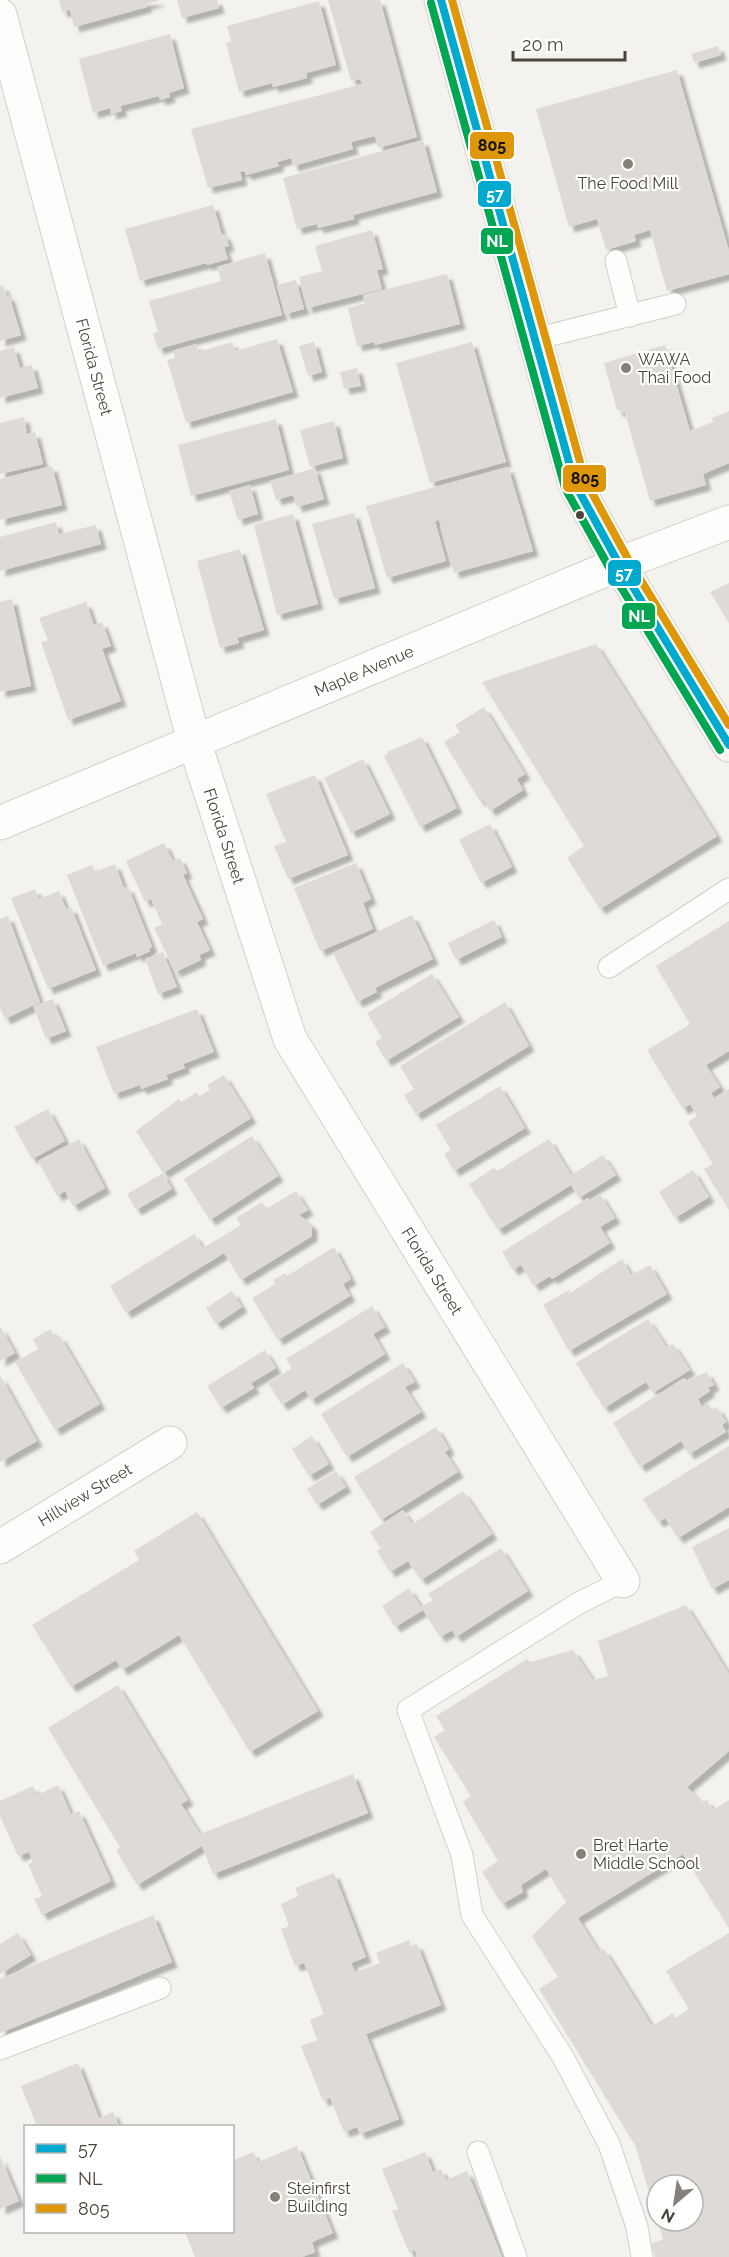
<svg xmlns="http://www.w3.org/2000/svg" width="729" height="2257" font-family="Raleway,sans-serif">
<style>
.building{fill:#dedbd6;filter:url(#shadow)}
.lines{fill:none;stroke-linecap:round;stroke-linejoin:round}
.lane-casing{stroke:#d2d0cb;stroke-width:23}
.street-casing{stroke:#d2d0cb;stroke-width:35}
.secondary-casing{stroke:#d3cfc5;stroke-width:35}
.lane{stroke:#fdfdfc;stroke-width:21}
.street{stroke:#fdfdfc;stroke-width:33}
.secondary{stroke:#f7f6f1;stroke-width:33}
.bus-1-casing{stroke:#fff;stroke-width:12}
.bus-2-casing{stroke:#fff;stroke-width:12}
.bus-3-casing{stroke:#fff;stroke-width:12}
.bus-1{stroke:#00a9ce;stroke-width:8}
.bus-2{stroke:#00a651;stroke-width:8}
.bus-3{stroke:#dd9709;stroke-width:8}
.poi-dot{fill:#868178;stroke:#fff;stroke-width:2}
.bus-dot{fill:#4b4439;stroke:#fff;stroke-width:2}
.labels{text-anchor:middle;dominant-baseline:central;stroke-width:4.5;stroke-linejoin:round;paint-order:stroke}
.poi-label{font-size:16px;fill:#4b4439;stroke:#fff;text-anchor:start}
.street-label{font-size:16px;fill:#4b4439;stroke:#fff}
.line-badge{stroke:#fff;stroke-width:2}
.badge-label{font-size:16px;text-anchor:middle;font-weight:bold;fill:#fff}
.pale-badge-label{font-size:16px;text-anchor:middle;font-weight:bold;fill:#111}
</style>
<defs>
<filter id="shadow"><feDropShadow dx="5.5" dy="5.5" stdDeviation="1.5" flood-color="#0004"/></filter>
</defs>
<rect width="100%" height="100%" fill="#f4f2ee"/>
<g class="building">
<polygon points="59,0 158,0 159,1 146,4 147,7 74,27 70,10 62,12"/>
<polygon points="177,0 217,0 219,8 182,18"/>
<polygon points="328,0 380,0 417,137 378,148 375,136 351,142 353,149 293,166 291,158 277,162 279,166 246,175 245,171 240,172 242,180 208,188 191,129 362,84 360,79 351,81"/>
<polygon points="319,1 336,65 306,73 307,78 273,87 272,83 239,92 226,43 231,41 227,26"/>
<polygon points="170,34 184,88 169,93 170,97 160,100 159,96 120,106 122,111 111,114 110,108 93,113 79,59"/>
<polygon points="718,46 721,55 694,63 691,54"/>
<polygon points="677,70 729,251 729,274 667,291 650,230 634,235 636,241 606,250 597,219 569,227 536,109"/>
<polygon points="423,140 437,192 353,215 354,219 318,228 317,224 297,229 283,178"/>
<polygon points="213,205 222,235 225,234 229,246 224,247 228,259 207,265 206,263 140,281 125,229"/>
<polygon points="372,230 383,269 377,270 382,289 307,308 299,277 322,271 315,246"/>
<polygon points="265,253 282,315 158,349 153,333 158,332 149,301 221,281 217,267"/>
<polygon points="447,274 460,324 375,345 374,342 357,346 348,308 365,303 363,295"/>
<polygon points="296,280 304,309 285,314 277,285"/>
<polygon points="3,285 6,296 9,295 21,335 0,341 0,286"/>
<polygon points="277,339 293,392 186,423 167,360 175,358 173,351 196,344 198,352 232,342 235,351"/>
<polygon points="314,342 322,372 308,376 299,346"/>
<polygon points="472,342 506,462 430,483 396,363"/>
<polygon points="665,345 690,431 713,422 712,418 729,411 729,463 703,474 706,485 650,501 625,413 617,410 604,363"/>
<polygon points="14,347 20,368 32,365 38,388 0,398 0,351"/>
<polygon points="357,368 361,386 344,389 340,372"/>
<polygon points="24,417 27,434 35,432 43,464 0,474 0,423"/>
<polygon points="276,419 289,470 191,496 178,445"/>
<polygon points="334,421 343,458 310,467 300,430"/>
<polygon points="52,466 62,505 0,520 0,479"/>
<polygon points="508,467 533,551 454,573 439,520 435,521 446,561 387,578 366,506"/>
<polygon points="315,468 324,499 297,507 293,495 276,500 270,481"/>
<polygon points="250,485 258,514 238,520 229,491"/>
<polygon points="354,513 375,588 334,599 312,524"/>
<polygon points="293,514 318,604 277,615 254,525"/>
<polygon points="56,522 59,534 96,525 101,544 0,571 0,537"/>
<polygon points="240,549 264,630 237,638 239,643 220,648 197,561"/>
<polygon points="729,583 729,623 710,592"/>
<polygon points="12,599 31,686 0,692 0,602"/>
<polygon points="86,602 94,625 102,622 111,646 102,649 121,701 68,720 41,642 48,640 39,618"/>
<polygon points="596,644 717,836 600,909 567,858 584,846 482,682"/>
<polygon points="484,707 525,774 517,779 523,790 490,811 483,799 480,801 444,742 460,732 455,725"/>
<polygon points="422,737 457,808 420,827 384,756 388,754 387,752"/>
<polygon points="363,759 390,814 351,833 324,778"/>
<polygon points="315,775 348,855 288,879 274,846 286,842 266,794"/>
<polygon points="490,824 512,867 481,883 459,840"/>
<polygon points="164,843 173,861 180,858 187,873 183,875 203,919 197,922 210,950 199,955 201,960 175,972 154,928 162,924 151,899 145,902 126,861"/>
<polygon points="356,863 371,899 363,903 373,929 320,951 294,888"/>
<polygon points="115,864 124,888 128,887 152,947 149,948 150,951 137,957 136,953 103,966 67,875 92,865 95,872"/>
<polygon points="35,889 39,899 59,891 66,909 71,907 96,970 48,989 11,898"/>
<polygon points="412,915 433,959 375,988 377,992 357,1002 333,953"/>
<polygon points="8,916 40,1002 5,1019 0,1008 0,919"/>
<polygon points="494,920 502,937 456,960 448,943"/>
<polygon points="729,921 729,1051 706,1065 720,1087 711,1093 714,1098 729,1089 729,1210 704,1169 713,1164 688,1122 697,1116 690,1104 683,1109 647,1050 690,1024 656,966"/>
<polygon points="163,952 177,987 158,994 145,959"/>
<polygon points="432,974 459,1017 386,1061 375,1042 382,1038 367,1013"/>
<polygon points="53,999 66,1031 46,1039 33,1006"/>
<polygon points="505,1002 529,1046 416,1115 404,1095 414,1089 400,1066"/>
<polygon points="197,1009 214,1052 183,1064 185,1068 166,1075 168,1079 141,1089 140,1085 114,1094 96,1047"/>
<polygon points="224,1075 251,1118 163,1173 172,1189 136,1210 127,1194 163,1173 136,1131 179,1099 181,1102 197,1092 199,1096 210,1090 207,1085"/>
<polygon points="500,1086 525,1128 454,1171 444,1154 451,1150 436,1125"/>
<polygon points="48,1109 65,1141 32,1159 14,1127"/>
<polygon points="252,1136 278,1176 210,1220 184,1179"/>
<polygon points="79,1139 105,1188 73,1206 65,1191 57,1196 38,1161"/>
<polygon points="549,1139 571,1175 603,1155 616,1175 579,1198 571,1185 498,1230 469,1184 494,1168 497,1171"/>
<polygon points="693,1170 709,1197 675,1218 659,1192"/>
<polygon points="296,1191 308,1210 299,1215 312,1225 312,1236 241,1280 224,1253 126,1313 110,1286 194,1234 203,1248 241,1225 236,1218 262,1202 266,1209"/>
<polygon points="600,1194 615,1218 600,1227 610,1243 552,1279 550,1276 534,1286 521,1265 513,1270 502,1252 588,1198 590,1201"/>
<polygon points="334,1247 351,1279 343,1284 350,1296 278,1340 252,1298 275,1284 273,1280 286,1273 287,1276"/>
<polygon points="622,1259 631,1275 650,1265 667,1294 569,1351 543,1305 569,1290 570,1293"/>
<polygon points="232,1291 242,1307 216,1324 206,1308"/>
<polygon points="372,1306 385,1327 373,1334 385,1354 311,1400 305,1390 282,1405 268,1383 292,1368 286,1359"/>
<polygon points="648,1319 667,1348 673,1344 690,1370 653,1393 646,1382 604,1408 576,1363"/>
<polygon points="0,1326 15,1353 0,1361"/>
<polygon points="50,1329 56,1338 60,1336 100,1404 55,1430 15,1362 38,1349 33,1339"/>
<polygon points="265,1350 276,1368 251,1383 254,1388 221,1408 207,1386"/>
<polygon points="403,1363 415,1382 405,1387 421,1412 347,1457 321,1414"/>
<polygon points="707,1372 714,1385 708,1388 710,1391 698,1399 702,1407 708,1403 712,1410 717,1407 726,1422 722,1425 726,1432 689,1454 681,1441 640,1467 613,1423 684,1378 686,1381"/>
<polygon points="0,1375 37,1441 0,1462"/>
<polygon points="436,1427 449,1449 445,1452 458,1472 381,1520 354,1477"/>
<polygon points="312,1436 329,1464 309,1476 292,1449"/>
<polygon points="729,1446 729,1507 678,1538 665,1518 658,1522 643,1499"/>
<polygon points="336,1471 346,1487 317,1505 307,1489"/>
<polygon points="463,1491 492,1534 421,1580 408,1561 390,1572 377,1551 381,1548 370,1532 403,1510 412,1524"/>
<polygon points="197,1512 318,1711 250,1752 179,1635 122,1670 116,1660 71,1687 32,1625 139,1560 134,1551"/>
<polygon points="729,1528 729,1580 712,1589 692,1547"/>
<polygon points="501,1548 528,1591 456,1637 452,1630 440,1637 423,1610 395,1627 382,1606 409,1588 421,1607 433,1600 428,1594"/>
<polygon points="686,1605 729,1674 729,1751 687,1787 702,1802 707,1800 713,1810 729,1800 729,1928 683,1854 578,1918 599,1952 604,1949 652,2026 673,2013 675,2018 689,2009 666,1971 729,1933 729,2257 655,2257 651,2244 663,2239 658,2221 693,2221 693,2185 657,2185 656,2216 635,2145 539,1989 558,1977 532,1936 566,1902 546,1869 521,1885 523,1892 502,1904 482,1872 498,1861 463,1802 471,1796 434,1737 445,1730 436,1716 527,1659 530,1662 573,1650 593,1680 608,1676 598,1641"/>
<polygon points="118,1685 188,1800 181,1804 200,1834 353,1774 368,1813 213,1874 202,1846 137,1885 116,1850 120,1847 48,1728"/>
<polygon points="58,1785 71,1814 79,1811 111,1881 42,1915 34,1899 42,1896 28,1864 33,1862 29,1852 18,1856 0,1816 0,1801 33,1786 37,1795"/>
<polygon points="334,1873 366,1957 351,1963 355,1972 380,1963 376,1953 409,1940 411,1946 417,1944 441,2005 366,2034 399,2119 360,2134 357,2127 344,2132 330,2098 323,2101 301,2046 317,2040 310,2020 324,2014 304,1963 295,1966 281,1929 289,1926 281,1904 298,1896 295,1888"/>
<polygon points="153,1915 172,1962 0,2033 0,1979"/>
<polygon points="18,1933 31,1955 0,1974 0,1944"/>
<polygon points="78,2063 99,2118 113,2112 119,2126 37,2126 21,2086"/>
<polygon points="297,2146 333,2233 312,2242 315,2252 302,2257 195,2257 185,2232 232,2232 232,2161 253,2152 258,2162"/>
<polygon points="425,2152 433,2172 441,2169 446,2180 467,2171 502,2257 417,2257 415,2250 409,2253 392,2211 398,2209 382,2169"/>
<polygon points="0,2156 19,2201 0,2209"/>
</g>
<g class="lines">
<g class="lane-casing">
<g id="lane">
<polyline points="616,261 630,316"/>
<polyline points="535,339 675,304"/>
<polyline points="609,967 729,889"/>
<polyline points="623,1581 579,1603 408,1710 462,1855 472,1915 563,2057 609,2144 637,2227 642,2257"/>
<polyline points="0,2049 160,1988"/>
<polyline points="478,2152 516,2257"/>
</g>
</g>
<g class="street-casing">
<g id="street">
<polyline points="0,15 194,741 290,1039 623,1581"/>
<polyline points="0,823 619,564 729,522"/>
<polyline points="0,1547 170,1443"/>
</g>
</g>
<g class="secondary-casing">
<polyline id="secondary" points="441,0 575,484 619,564 729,745"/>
</g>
<use href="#lane" class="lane"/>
<use href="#street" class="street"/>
<use href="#secondary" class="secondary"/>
<g class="bus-1-casing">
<polyline id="bus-1" points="441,0 575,484 619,564 729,745"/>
</g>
<g class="bus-2-casing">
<polyline id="bus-2" points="431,3 565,488 610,569 720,750"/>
</g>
<g class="bus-3-casing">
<polyline id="bus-3" points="452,0 585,480 628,559 729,725"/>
</g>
<use href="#bus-1" class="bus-1"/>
<use href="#bus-2" class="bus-2"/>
<use href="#bus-3" class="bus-3"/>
</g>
<g class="poi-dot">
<circle cx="628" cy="164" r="6"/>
<circle cx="626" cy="368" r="6"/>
<circle cx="581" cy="1854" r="6"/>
<circle cx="275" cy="2197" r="6"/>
</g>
<circle class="bus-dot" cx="580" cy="515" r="5"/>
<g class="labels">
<g class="poi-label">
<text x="628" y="183" text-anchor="middle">The Food Mill</text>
<text x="638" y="359">WAWA<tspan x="638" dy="18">Thai Food</tspan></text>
<text x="593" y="1845">Bret Harte<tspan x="593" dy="18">Middle School</tspan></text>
<text x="287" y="2188">Steinfirst<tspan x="287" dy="18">Building</tspan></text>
</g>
<g class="street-label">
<text transform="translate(94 367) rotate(75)">Florida Street</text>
<text transform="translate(364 671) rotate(-23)">Maple Avenue</text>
<text transform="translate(224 836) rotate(72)">Florida Street</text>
<text transform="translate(432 1271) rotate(58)">Florida Street</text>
<text transform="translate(85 1495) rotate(-31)">Hillview Street</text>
</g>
</g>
<g class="line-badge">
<rect x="469" y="131" width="46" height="29" rx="6" fill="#dd9709"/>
<rect x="477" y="180" width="35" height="28" rx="6" fill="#00a9ce"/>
<rect x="480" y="227" width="34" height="28" rx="6" fill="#00a651"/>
<rect x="562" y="464" width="45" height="29" rx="6" fill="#dd9709"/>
<rect x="607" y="559" width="35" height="28" rx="6" fill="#00a9ce"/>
<rect x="621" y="602" width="35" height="28" rx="6" fill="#00a651"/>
</g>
<g class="badge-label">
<text x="495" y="200">57</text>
<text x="497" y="247">NL</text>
<text x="624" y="579">57</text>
<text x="639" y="622">NL</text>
</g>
<g class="pale-badge-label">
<text x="492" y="151">805</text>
<text x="585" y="484">805</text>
</g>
<rect x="24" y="2125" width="210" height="108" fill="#ffffff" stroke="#b7b4b0" stroke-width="1.5"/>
<rect x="36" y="2144" width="30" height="9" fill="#00a9ce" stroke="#b7b4b0" stroke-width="1.5"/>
<text x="78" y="2155" font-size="18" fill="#4b4439">57</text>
<rect x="36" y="2174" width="30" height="9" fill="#00a651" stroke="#b7b4b0" stroke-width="1.5"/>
<text x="78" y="2185" font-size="18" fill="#4b4439">NL</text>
<rect x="36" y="2204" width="30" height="9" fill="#dd9709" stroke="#b7b4b0" stroke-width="1.5"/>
<text x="78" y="2215" font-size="18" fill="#4b4439">805</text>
<g transform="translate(675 2203) rotate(209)"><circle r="28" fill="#ffffff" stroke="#b7b4b0" stroke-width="1.5"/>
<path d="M0-4.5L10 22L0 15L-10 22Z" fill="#868178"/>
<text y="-9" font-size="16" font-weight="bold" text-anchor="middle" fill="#4b4439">N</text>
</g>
<path d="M513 51v9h112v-9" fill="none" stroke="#4b4439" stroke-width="3"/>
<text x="522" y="51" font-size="18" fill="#4b4439" stroke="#ffffff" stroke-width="4.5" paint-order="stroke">20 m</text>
</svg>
